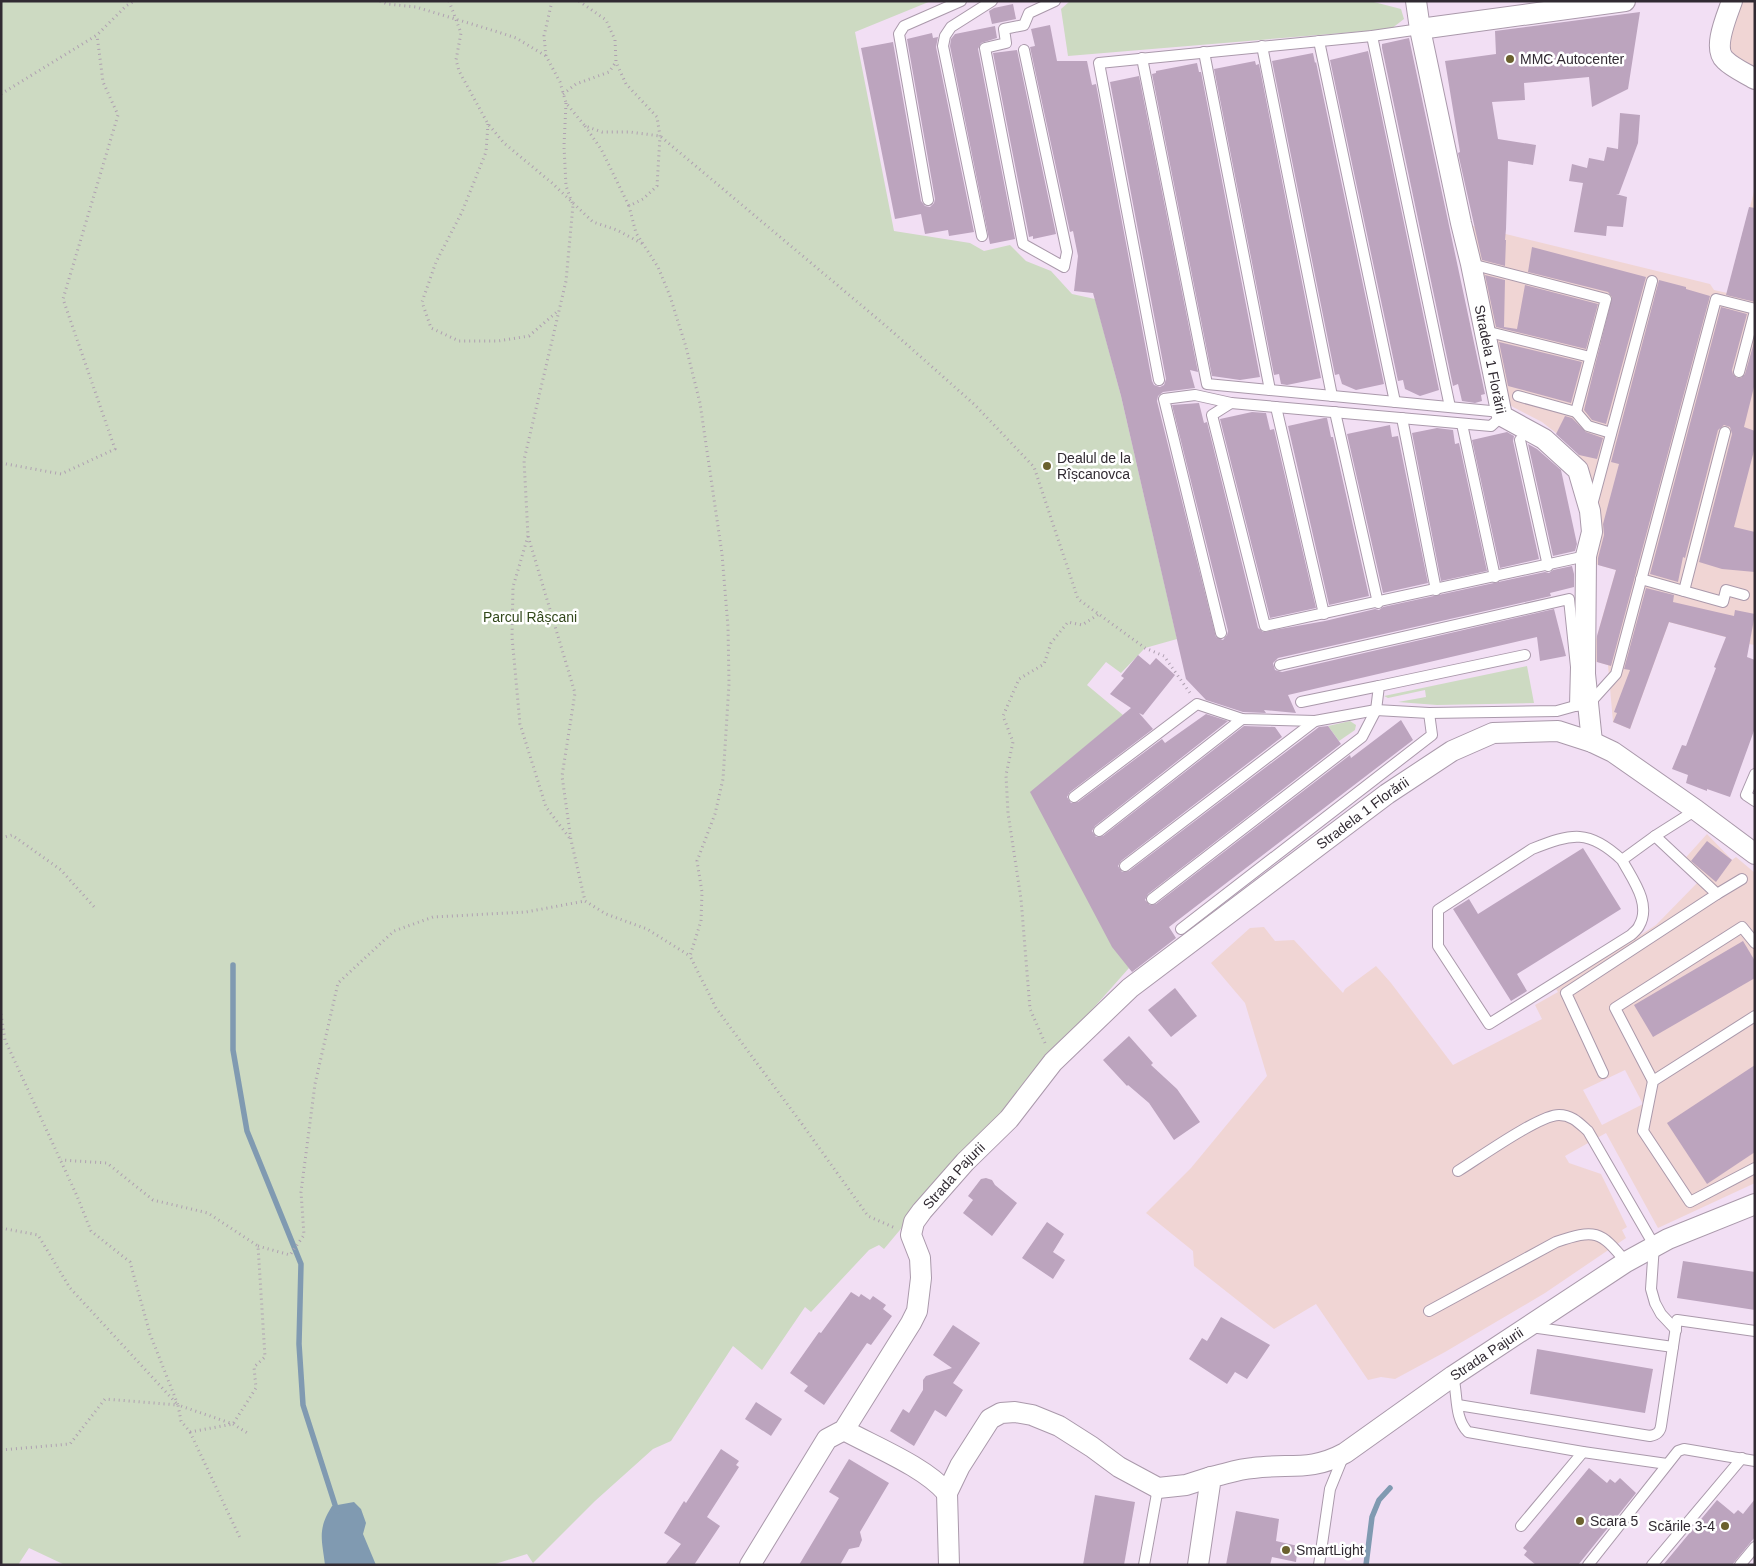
<svg xmlns="http://www.w3.org/2000/svg" width="1756" height="1566" font-family="Helvetica,sans-serif">
<style>
.industrial{fill:#f0d5d4;fill-rule:evenodd}
.green{fill:#cddac2}
.water{fill:#809ab1}
.lines{fill:none;stroke-linecap:round;stroke-linejoin:round}
.stream{stroke:#809ab1;stroke-width:5.5}
.building{fill:#bca4be}
.lane-casing{stroke:#aa99ab;stroke-width:12}
.street-casing{stroke:#aa99ab;stroke-width:22}
.path{stroke:#afa0b1;stroke-width:3;stroke-dasharray:1 4;stroke-linecap:butt}
.lane{stroke:#fff;stroke-width:10}
.street{stroke:#fff;stroke-width:20}
.poi-dot{fill:#6b612e;stroke:#fff;stroke-width:2}
.labels{text-anchor:middle;dominant-baseline:central;stroke-width:5;stroke-linejoin:round;paint-order:stroke}
.poi-label{font-size:14px;fill:#312a32;stroke:#fff;text-anchor:start}
.street-label{font-size:14px;fill:#312a32;stroke:#fff}
.park-label{font-size:14px;fill:#32481b;stroke:#fff}
</style>
<rect width="100%" height="100%" fill="#f2dff4"/>
<g class="industrial">
<polygon points="1740,1 1755,1 1755,70 1749,68 1726,46"/>
<polygon points="1755,188 1755,645 1749,644 1751,635 1731,631 1729,638 1669,622 1630,729 1613,722 1608,665 1590,660 1616,570 1595,564 1602,529 1586,469 1574,447 1542,422 1513,407 1509,404 1461,223 1710,284 1714,290 1727,293"/>
<path d="M1707 834 1732 860 1736 857 1755 873V1183L1658 1228 1606 1133 1565 1156 1569 1163 1601 1174 1627 1227 1622 1230 1626 1238 1545 1293 1445 1352 1395 1379 1381 1377 1368 1380 1316 1304 1274 1329 1194 1266 1193 1251 1146 1213 1191 1168 1267 1076 1245 1003 1211 963 1250 928 1264 927 1275 941 1294 940 1343 993 1345 989 1376 966 1391 983 1453 1065 1542 1019 1535 1005 1558 992 1556 989 1656 925 1698 882 1679 865ZM1625 1070 1643 1104 1602 1125 1583 1090Z"/>
</g>
<g class="green">
<polygon points="1,1 931,1 855,32 894,231 970,243 984,251 1010,245 1026,261 1051,271 1072,294 1095,299 1121,396 1177,639 1145,648 1121,673 1106,662 1087,685 1123,715 1031,792 1129,968 956,1163 884,1249 879,1245 869,1250 811,1312 805,1307 762,1370 733,1346 671,1441 653,1449 595,1501 533,1563 527,1554 492,1565 65,1565 29,1548 18,1565 1,1565"/>
<polygon points="1070,1 1370,1 1401,9 1404,19 1391,29 1068,56 1061,9"/>
<polygon points="1527,666 1534,703 1437,705 1398,702 1426,697 1425,690 1388,698 1384,696"/>
<polygon points="1350,721 1356,725 1355,730 1339,741 1328,726"/>
</g>
<path class="water" d="M354 1502 361 1509 366 1523 363 1534 376 1565H325C322 1539 317 1530 332 1506Z"/>
<g class="lines">
<g class="stream">
<polyline points="233,965 233,1050 247,1131 301,1264 299,1344 303,1405 337,1511"/>
<polyline points="1366,1565 1372,1517 1379,1500 1390,1488"/>
</g>
</g>
<g class="building">
<polygon points="1013,4 1016,19 992,24 989,11 994,8"/>
<polygon points="1640,12 1628,89 1592,107 1589,77 1524,83 1525,100 1492,102 1498,139 1536,145 1533,165 1508,161 1506,229 1505,240 1506,240 1505,266 1482,260 1458,153 1460,152 1445,61 1496,54 1495,31"/>
<polygon points="1050,25 1057,61 1087,61 1092,85 1096,84 1152,381 1154,385 1160,387 1164,385 1166,379 1110,82 1139,76 1198,372 1190,370 1195,388 1163,392 1158,396 1157,401 1216,637 1223,640 1227,635 1228,631 1172,405 1199,403 1204,423 1207,422 1258,628 1263,632 1325,621 1375,609 1379,610 1383,607 1545,572 1549,573 1553,570 1572,566 1574,574 1574,587 1550,593 1551,596 1278,658 1273,663 1275,670 1282,672 1554,609 1566,656 1540,661 1537,637 1288,695 1296,713 1264,710 1266,713 1243,712 1206,700 1186,679 1121,396 1093,293 1074,291 1078,256 1073,231 1070,232 1030,47 1035,46 1031,29"/>
<polygon points="995,26 997,38 981,43 978,49 1015,239 990,244 950,46 951,39 955,34"/>
<polygon points="932,33 933,38 938,37 936,47 974,232 949,236 948,230 925,234 921,214 895,219 861,48 893,42 921,201 925,206 930,207 934,203 935,199 907,39"/>
<polygon points="1409,38 1485,394 1481,395 1482,401 1475,403 1462,401 1458,384 1453,386 1382,48 1382,44"/>
<polygon points="1017,50 1056,234 1033,239 1033,236 1029,237 993,53"/>
<polygon points="1368,51 1439,390 1420,396 1405,389 1403,380 1398,381 1330,60"/>
<polygon points="1313,53 1315,63 1316,62 1384,384 1356,390 1342,384 1339,374 1335,375 1272,61"/>
<polygon points="1255,61 1256,65 1259,64 1321,378 1287,385 1281,384 1279,374 1274,375 1214,69"/>
<polygon points="1197,63 1199,72 1201,72 1260,377 1240,380 1212,376 1152,74 1156,73 1156,71"/>
<polygon points="1620,113 1640,115 1638,143 1619,194 1616,194 1627,197 1623,227 1607,226 1606,236 1574,232 1583,183 1569,181 1572,164 1587,168 1589,158 1604,161 1607,147 1618,149"/>
<polygon points="1749,207 1755,208 1755,302 1726,295"/>
<polygon points="1532,247 1646,277 1606,424 1592,420 1584,410 1612,297 1608,292 1528,272"/>
<polygon points="1485,275 1505,280 1504,327 1517,329 1525,285 1598,304 1586,349 1496,327"/>
<polygon points="1659,280 1686,287 1686,289 1710,296 1611,666 1597,662 1597,636 1616,570 1598,565 1598,558 1604,535 1603,524 1619,464 1611,462"/>
<polygon points="1721,307 1747,314 1732,370 1733,374 1737,378 1741,378 1745,374 1755,339 1755,383 1744,427 1755,431 1755,447 1734,527 1755,532 1755,572 1722,569 1699,562 1732,434 1730,427 1724,425 1718,430 1685,558 1683,557 1678,582 1650,574"/>
<polygon points="1499,342 1582,362 1571,403 1508,386"/>
<polygon points="1252,412 1266,413 1270,430 1274,429 1316,608 1270,618 1220,419"/>
<polygon points="1565,416 1572,418 1586,432 1603,438 1597,459 1579,455 1556,434"/>
<polygon points="1324,418 1327,418 1331,437 1333,437 1369,596 1329,605 1288,426"/>
<polygon points="1390,425 1392,437 1398,436 1428,583 1383,593 1347,434"/>
<polygon points="1437,428 1453,430 1455,444 1459,443 1487,571 1441,581 1412,433"/>
<polygon points="1507,432 1514,436 1513,441 1539,559 1500,568 1472,440"/>
<polygon points="1528,444 1537,449 1561,470 1577,544 1575,551 1553,556"/>
<polygon points="1646,588 1674,595 1673,602 1734,616 1735,610 1755,614 1747,657 1755,660 1755,728 1730,797 1707,789 1707,791 1686,783 1688,775 1672,769 1682,745 1686,746 1716,668 1714,667 1726,637 1669,622 1630,729 1613,722 1617,713 1614,712 1630,670 1624,669"/>
<polygon points="1138,655 1150,665 1156,658 1175,675 1143,715 1139,713 1153,729 1070,792 1067,797 1071,803 1078,802 1162,739 1165,743 1206,714 1228,721 1095,826 1092,831 1096,837 1103,836 1244,726 1275,727 1282,737 1121,861 1118,866 1122,872 1129,871 1319,727 1328,726 1341,744 1148,894 1145,900 1150,905 1156,904 1350,755 1351,758 1401,720 1413,740 1169,927 1176,938 1132,972 1112,947 1030,792 1131,708 1110,694 1124,678 1121,676"/>
<polygon points="1707,841 1732,860 1716,882 1691,861"/>
<polygon points="1583,848 1621,909 1517,974 1527,991 1511,1001 1453,909 1469,899 1478,914"/>
<polygon points="1743,941 1755,961 1755,978 1653,1037 1634,1005"/>
<polygon points="1175,988 1197,1016 1171,1037 1148,1010"/>
<polygon points="1129,1036 1153,1063 1151,1065 1177,1089 1200,1122 1174,1140 1149,1103 1128,1085 1127,1086 1103,1060"/>
<polygon points="1755,1065 1755,1152 1707,1184 1667,1123"/>
<polygon points="986,1178 992,1180 995,1185 1017,1203 992,1236 963,1213 973,1200 968,1196 981,1179"/>
<polygon points="1047,1222 1064,1234 1053,1252 1065,1260 1053,1279 1022,1258"/>
<polygon points="1683,1261 1755,1272 1755,1310 1677,1298"/>
<polygon points="851,1292 859,1297 861,1294 870,1300 873,1296 886,1305 883,1309 892,1316 871,1345 867,1343 824,1405 804,1391 808,1386 790,1373 819,1332 821,1333"/>
<polygon points="1221,1317 1270,1345 1247,1379 1235,1372 1227,1384 1189,1359 1202,1338 1207,1341"/>
<polygon points="953,1325 980,1343 953,1383 963,1390 946,1417 935,1410 914,1446 890,1431 903,1409 909,1413 923,1390 923,1380 926,1376 952,1368 933,1355"/>
<polygon points="1537,1349 1653,1369 1645,1413 1530,1394"/>
<polygon points="756,1402 782,1419 771,1436 745,1419"/>
<polygon points="721,1449 739,1461 736,1465 739,1467 707,1517 720,1526 694,1565 665,1565 681,1544 664,1533 684,1501 686,1503"/>
<polygon points="849,1459 889,1483 860,1532 862,1540 859,1547 849,1549 840,1565 799,1565 839,1498 829,1492"/>
<polygon points="1589,1468 1607,1483 1610,1479 1615,1483 1620,1478 1636,1493 1578,1565 1536,1565 1524,1555 1527,1551 1523,1548"/>
<polygon points="1095,1495 1135,1502 1124,1565 1083,1565"/>
<polygon points="1755,1499 1755,1537 1732,1565 1663,1565 1717,1500 1734,1514 1738,1510 1743,1514"/>
<polygon points="1236,1511 1279,1519 1276,1541 1298,1546 1296,1562 1272,1557 1270,1565 1226,1565"/>
</g>
<g class="lines">
<g class="lane-casing">
<g id="lane">
<polyline points="1372,36 1450,407"/>
<polyline points="1319,41 1395,402"/>
<polyline points="1262,46 1332,396"/>
<polyline points="1024,50 1067,252 1064,267 1023,244 985,48 1006,43 1004,29 1024,25 1029,13 1055,1"/>
<polyline points="1204,52 1270,390"/>
<polyline points="1142,58 1207,384 1501,412"/>
<polyline points="928,200 899,34 904,26 961,1"/>
<polyline points="982,236 943,46 945,36 951,27 992,1"/>
<polyline points="1471,264 1606,299 1576,412 1518,396"/>
<polyline points="1485,331 1590,357"/>
<polyline points="1739,372 1755,311"/>
<polyline points="1159,380 1099,63 1372,36 1420,29"/>
<polyline points="1231,403 1491,426 1502,416"/>
<polyline points="1276,407 1324,614"/>
<polyline points="1335,412 1378,603"/>
<polyline points="1576,412 1588,426 1611,433"/>
<polyline points="1402,418 1436,590"/>
<polyline points="1462,424 1495,577"/>
<polyline points="1520,440 1548,566"/>
<polyline points="1592,505 1652,281"/>
<polyline points="1641,579 1723,602 1726,590 1744,595"/>
<polyline points="1684,591 1725,432"/>
<polyline points="1221,633 1164,399 1195,395 1231,403 1212,415 1265,626 1586,556"/>
<polyline points="1280,665 1569,599 1576,667 1575,706"/>
<polyline points="1301,702 1379,686"/>
<polyline points="1755,774 1746,795 1755,801"/>
<polyline points="1074,797 1197,704 1242,719 1315,721 1376,710 1429,713 1557,711 1575,706 1588,705 1616,674 1716,299 1755,309"/>
<polyline points="1099,831 1242,719"/>
<path d="M1622 860C1632 879 1652 904 1639 926 1638 929 1634 932 1631 935L1489 1024 1438 946V910L1532 849C1572 833 1589 829 1622 860L1655 836 1696 810"/>
<polyline points="1125,866 1315,721"/>
<polyline points="1717,894 1742,879"/>
<polyline points="1152,899 1362,737 1376,710 1379,686 1525,655"/>
<polyline points="1181,929 1432,735 1429,713"/>
<polyline points="1755,1016 1653,1081 1643,1131 1690,1202 1755,1168"/>
<polyline points="1603,1073 1566,993 1717,894 1655,836"/>
<polyline points="1653,1081 1615,1008 1742,927 1755,943"/>
<path d="M1458 1171C1479 1158 1539 1115 1559 1115 1572 1115 1579 1123 1588 1131L1654 1245 1651 1289 1655 1303 1661 1314 1676 1330"/>
<path d="M1429 1311 1556 1242C1595 1229 1600 1230 1626 1262"/>
<polyline points="1531,1327 1673,1347"/>
<path d="M1453 1376C1458 1395 1454 1418 1468 1432L1583 1452 1667 1464"/>
<path d="M1458 1405 1650 1436C1656 1435 1660 1433 1661 1426L1677 1320 1755 1331"/>
<polyline points="1521,1526 1583,1452"/>
<polyline points="1144,1565 1158,1488"/>
<polyline points="1319,1565 1330,1489 1343,1457"/>
<polyline points="1588,1565 1678,1451 1684,1449 1755,1461"/>
<polyline points="1652,1565 1742,1458"/>
<polyline points="1740,1565 1755,1547"/>
</g>
</g>
<g class="street-casing">
<g id="street">
<path id="s1" d="M1416 1 1420 29 1461 223 1471 264 1502 416 1544 439 1578 470 1590 511 1592 532 1586 556 1585 674 1592 742"/>
<path d="M1732 1C1727 16 1712 48 1725 60 1733 68 1745 73 1755 79"/>
<polyline points="1420,29 1625,1"/>
<path d="M844 1430C875 1447 925 1467 947 1493"/>
<path id="s2" d="M750 1565 827 1439 844 1430 911 1323 917 1311 921 1278 920 1258 911 1235 914 1222 922 1211 965 1162 1009 1119 1053 1062 1130 988 1387 794 1452 751 1493 733 1558 731 1592 742 1613 752 1696 810 1755 854"/>
<polyline points="949,1565 947,1493 960,1466 990,1419 1001,1413 1015,1412 1032,1415 1059,1426 1092,1447 1119,1467 1158,1488 1186,1485 1211,1477"/>
<path id="s3" d="M1198 1565 1211 1477C1225 1474 1239 1469 1253 1468 1289 1463 1310 1472 1345 1453L1453 1376 1626 1262 1668 1239 1755 1204"/>
</g>
</g>
<g class="path">
<polyline points="380,1 387,4 416,7 498,32 516,38 546,56"/>
<polyline points="449,1 461,33 456,60 459,71 488,124 504,143 552,183 593,222 617,230 643,244"/>
<polyline points="552,1 544,36 546,56 560,82 566,103 585,126 602,132 630,132 660,136 886,326 975,405 1034,467 1078,599 1145,648 1164,656 1190,693"/>
<polyline points="579,1 606,20 615,40 616,62 626,84 657,117 660,136 657,186 643,199 629,206 636,233 658,267 670,296 686,347 700,403 722,554 728,627 729,684 723,779 715,814 697,861 702,892 701,921 690,956 716,1008 802,1124 868,1216 895,1228"/>
<polyline points="1,94 97,35 126,6 134,1"/>
<polyline points="563,94 576,84 609,72 616,62"/>
<polyline points="566,103 564,146 566,186 573,205 566,281 524,460 528,536 575,693 562,776 571,840 585,901 606,914 647,929 690,956"/>
<polyline points="488,124 486,152 462,212 436,262 422,302 431,328 459,341 498,341 529,336 559,310"/>
<polyline points="585,126 601,149 629,206"/>
<polyline points="1,463 61,474 115,449 63,299 118,115 103,82 97,35"/>
<polyline points="528,536 513,587 512,637 520,724 546,807 571,840"/>
<polyline points="1,838 12,835 61,870 96,909"/>
<polyline points="1,1014 5,1040 77,1196 91,1231 130,1262 150,1334 178,1405 233,1424 249,1434"/>
<polyline points="1045,1043 1030,1009 1021,899 1008,813 1006,775 1013,742 1003,716 1019,679 1044,664 1051,643 1068,622 1082,625 1099,614"/>
<polyline points="1,1228 38,1235 70,1288 177,1404"/>
<polyline points="258,1246 290,1255 304,1235 301,1192 315,1084 338,983 394,931 433,917 526,912 585,901"/>
<polyline points="190,1432 241,1540"/>
<polyline points="1,1450 70,1444 105,1399 178,1405 181,1421 190,1432 233,1424 256,1388 254,1367 265,1357 258,1246 208,1213 153,1200 107,1163 61,1160"/>
</g>
<use href="#lane" class="lane"/>
<use href="#street" class="street"/>
</g>
<g class="poi-dot">
<circle cx="1510" cy="59" r="5"/>
<circle cx="1047" cy="466" r="5"/>
<circle cx="1580" cy="1521" r="5"/>
<circle cx="1725" cy="1526" r="5"/>
<circle cx="1286" cy="1550" r="5"/>
</g>
<g class="labels">
<g class="poi-label">
<text x="1520" y="59">MMC Autocenter</text>
<text x="1057" y="458">Dealul de la<tspan x="1057" dy="16">Rîșcanovca</tspan></text>
<text x="1590" y="1521">Scara 5</text>
<text x="1715" y="1526" text-anchor="end">Scările 3-4</text>
<text x="1296" y="1550">SmartLight</text>
</g>
<g class="street-label">
<text stroke="none"><textPath href="#s1" startOffset="366">Stradela 1 Florării</textPath></text>
<text stroke="none"><textPath href="#s2" startOffset="1008">Stradela 1 Florării</textPath></text>
<text stroke="none"><textPath href="#s2" startOffset="459">Strada Pajurii</textPath></text>
<text stroke="none"><textPath href="#s3" startOffset="399">Strada Pajurii</textPath></text>
</g>
<g class="park-label">
<text x="530" y="617">Parcul Râșcani</text>
</g>
</g>
<rect width="1756" height="1566" fill="none" stroke="#312a32" stroke-width="5"/>
</svg>
